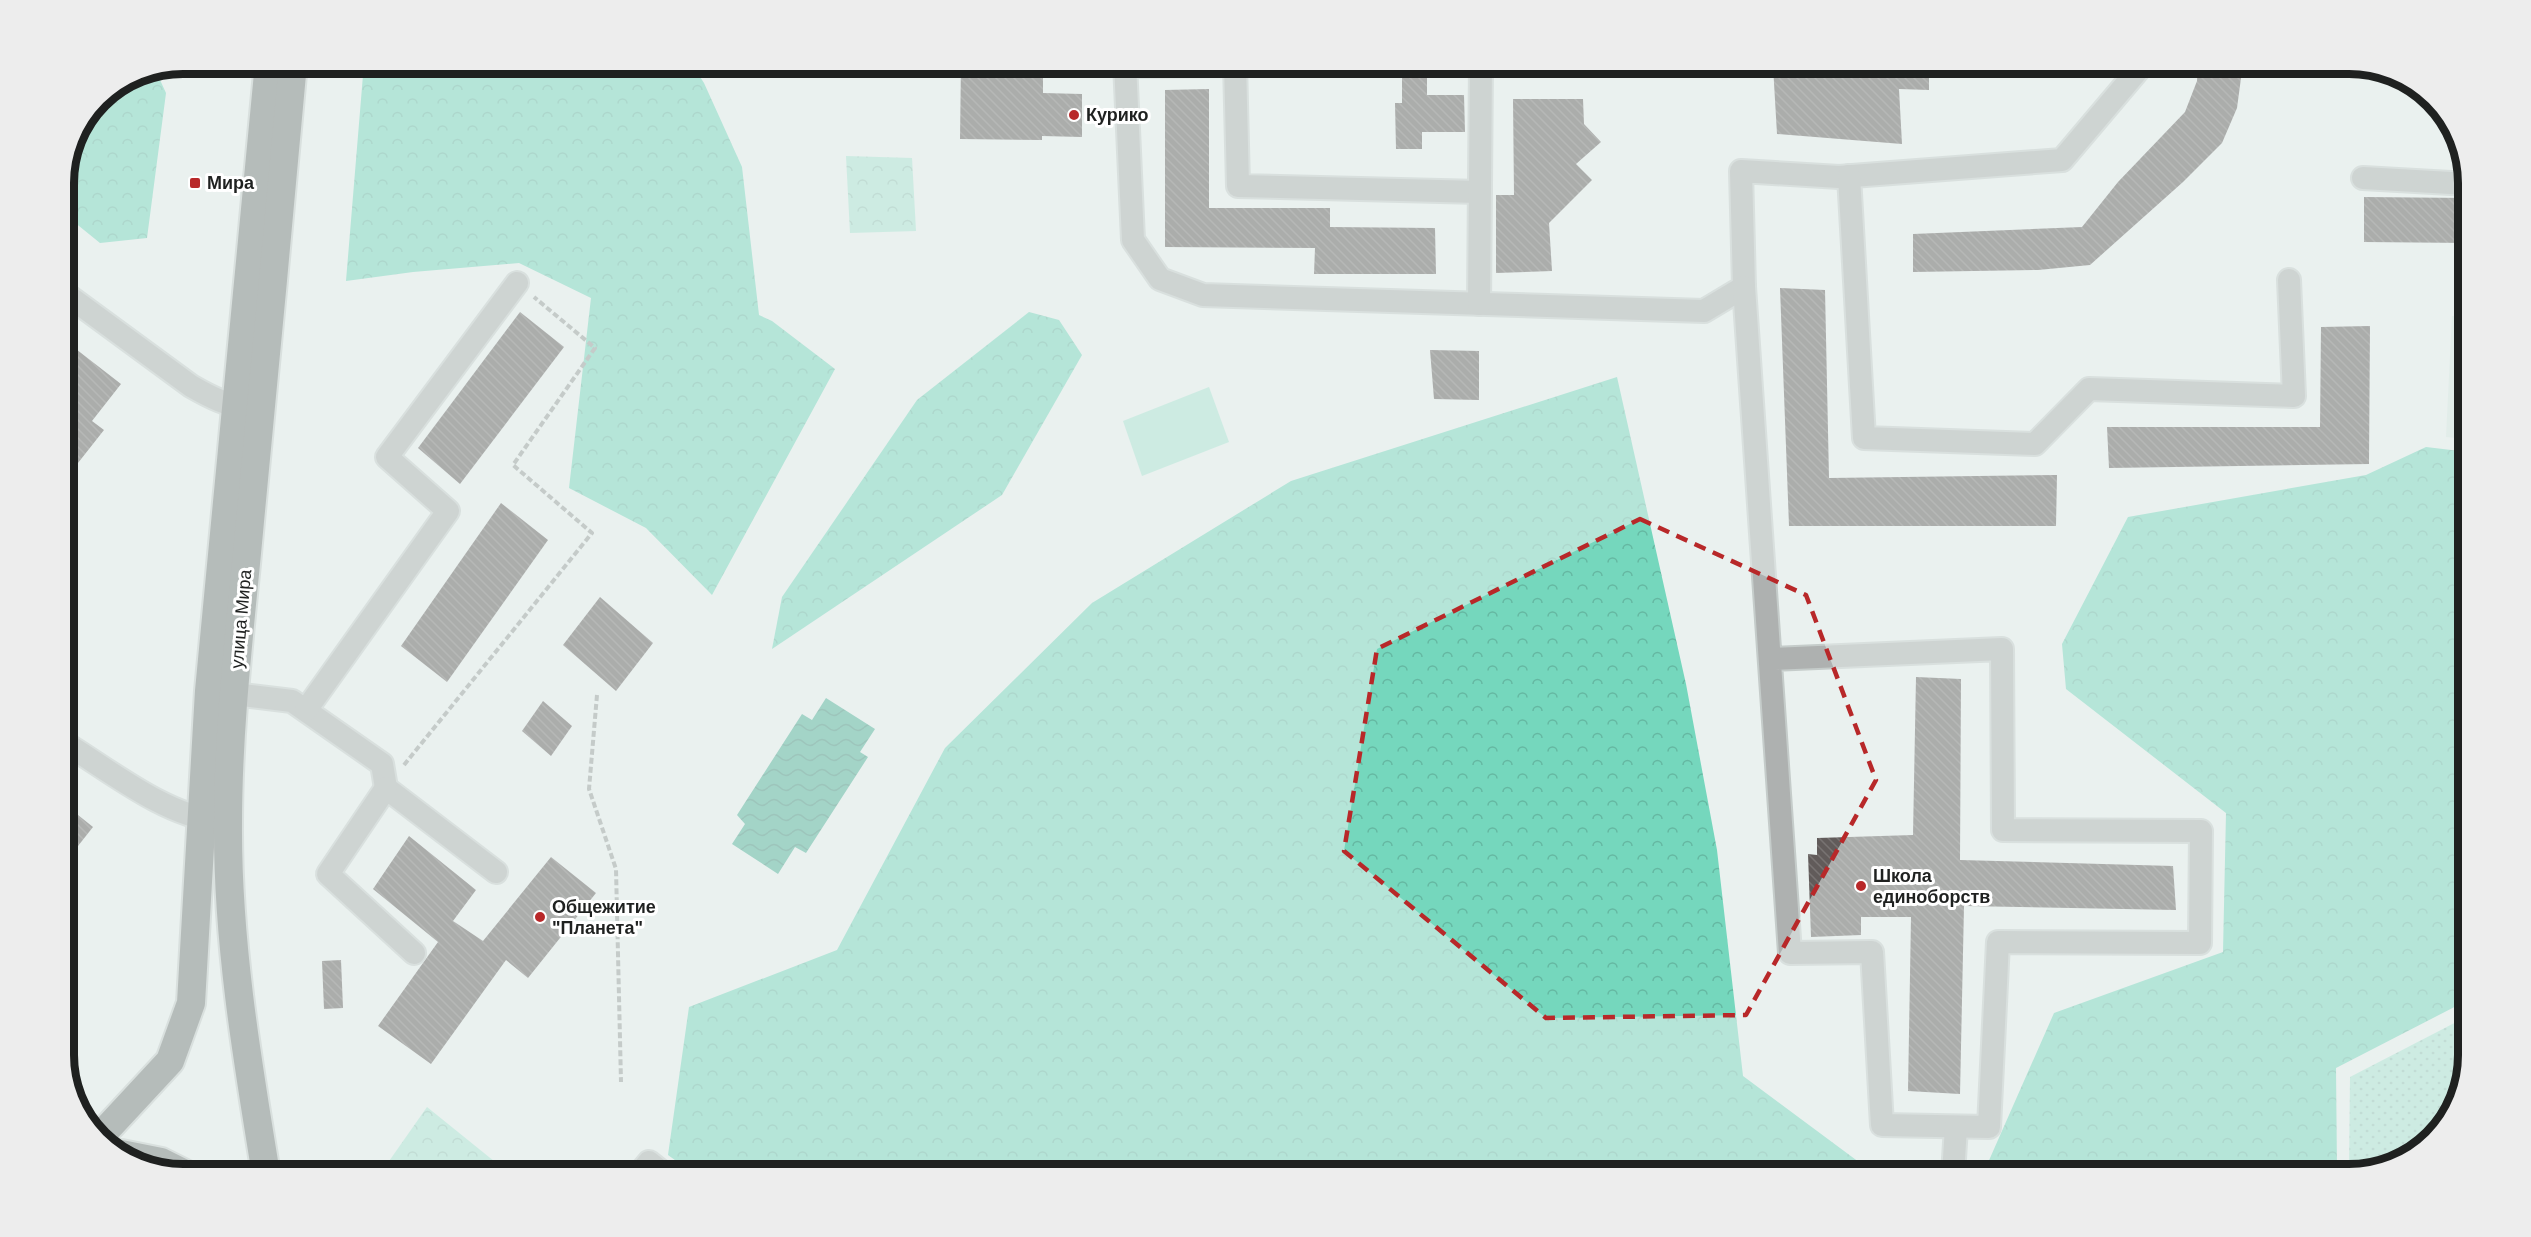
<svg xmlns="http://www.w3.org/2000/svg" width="2531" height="1237" font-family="Arial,sans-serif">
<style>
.built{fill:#d9e8e3}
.grass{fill:url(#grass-dots)}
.forest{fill:url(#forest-crowns)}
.park{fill:url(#park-crowns)}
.pitch{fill:#aae5d3}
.water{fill:url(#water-waves)}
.building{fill:url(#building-back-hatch)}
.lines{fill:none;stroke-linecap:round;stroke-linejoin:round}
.minor-casing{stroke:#c5ccca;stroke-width:26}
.major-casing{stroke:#c5ccca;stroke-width:32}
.path{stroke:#999e9c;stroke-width:4;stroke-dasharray:6 3;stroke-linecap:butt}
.minor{stroke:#aeb1b0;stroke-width:22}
.major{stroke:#777c7a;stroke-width:28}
.marked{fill:none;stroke:#b82829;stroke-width:4.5;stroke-dasharray:12 8;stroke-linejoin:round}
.poi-dot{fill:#b82829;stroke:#fff;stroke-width:2}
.labels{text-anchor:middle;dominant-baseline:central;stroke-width:6;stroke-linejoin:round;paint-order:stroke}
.poi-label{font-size:18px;font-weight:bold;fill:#1f2120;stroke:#fff;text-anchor:start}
.street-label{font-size:18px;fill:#1f2120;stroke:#fff}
.rim{fill:none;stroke:#1f2120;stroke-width:8}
</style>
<defs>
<pattern id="grass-dots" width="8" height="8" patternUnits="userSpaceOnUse" patternTransform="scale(1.5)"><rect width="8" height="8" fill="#aae5d3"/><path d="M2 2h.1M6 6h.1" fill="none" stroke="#92c4b5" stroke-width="1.8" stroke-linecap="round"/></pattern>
<pattern id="forest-crowns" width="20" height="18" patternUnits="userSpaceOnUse" patternTransform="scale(1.5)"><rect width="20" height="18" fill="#75d7bd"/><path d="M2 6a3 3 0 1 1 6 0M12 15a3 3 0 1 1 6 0" fill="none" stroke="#65b8a2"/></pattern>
<pattern id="park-crowns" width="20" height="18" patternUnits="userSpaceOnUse" patternTransform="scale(1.5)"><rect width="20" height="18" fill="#aae5d3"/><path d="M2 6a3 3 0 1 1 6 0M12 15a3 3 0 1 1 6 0" fill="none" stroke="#92c4b5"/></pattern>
<pattern id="water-waves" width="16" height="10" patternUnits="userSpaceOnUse" patternTransform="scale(1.5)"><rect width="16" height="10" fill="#4eb198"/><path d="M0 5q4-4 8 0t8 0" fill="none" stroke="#40907c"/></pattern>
<pattern id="building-back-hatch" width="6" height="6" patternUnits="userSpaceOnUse" patternTransform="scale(1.5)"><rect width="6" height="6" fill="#615b5a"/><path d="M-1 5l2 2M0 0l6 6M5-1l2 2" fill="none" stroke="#787372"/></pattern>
</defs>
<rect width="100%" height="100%" fill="#eaf1ef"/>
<polygon class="built" points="2452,316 2468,317 2468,439 2446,437"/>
<polygon class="grass" points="2468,1016 2468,1054 2456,1107 2415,1154 2349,1174 2350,1077"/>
<g class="forest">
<polygon points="364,63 691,63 704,83 742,167 759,315 772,321 835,369 712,595 646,528 569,488 591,298 519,263 413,272 346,281"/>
<path d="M155 69 166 93 147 238 100 243 63 213C63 201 62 187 63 175 69 120 103 84 155 69Z"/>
<polygon points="1029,312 1059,320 1082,355 1002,495 772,649 782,597 917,400"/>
<polygon points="1617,377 1686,684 1717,850 1743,1076 1875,1174 694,1174 668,1155 689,1007 837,950 945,748 1092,603 1291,481"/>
<polygon points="2426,447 2468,452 2468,1000 2336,1068 2337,1171 2328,1174 1983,1174 2054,1013 2223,952 2226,813 2066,689 2062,644 2128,517 2366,475"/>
</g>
<g class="park">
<polygon points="846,156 912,158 916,231 850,233"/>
<polygon points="427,1107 510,1174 380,1174"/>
</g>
<polygon class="pitch" points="1209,387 1229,442 1142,476 1123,421"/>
<polygon class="water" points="826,698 875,729 860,752 868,757 806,853 795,847 778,874 732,844 745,824 737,815 802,714 812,720"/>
<g class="building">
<polygon points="961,63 1043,63 1043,93 1082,94 1082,137 1042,136 1042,140 960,139"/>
<polygon points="1885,63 1929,63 1929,90 1899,89 1902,144 1777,134 1773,66 1885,77"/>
<polygon points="2198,63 2243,63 2237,108 2222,143 2183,182 2090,265 2038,270 1913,272 1913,234 2082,227 2118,182 2185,112 2197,81"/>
<polygon points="1427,68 1427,95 1464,95 1465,132 1422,132 1422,149 1396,149 1395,103 1402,103 1402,69"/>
<polygon points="1209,89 1209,208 1330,208 1330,227 1435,228 1436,274 1314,274 1315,248 1165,247 1165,90"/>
<polygon points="1513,99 1583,99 1584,124 1601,142 1576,164 1592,180 1549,223 1552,271 1496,273 1496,195 1514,195"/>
<polygon points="2364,197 2468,198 2468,243 2364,242"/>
<polygon points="1780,288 1825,290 1829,478 2057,475 2056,526 1789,526"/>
<polygon points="520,312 564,347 460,484 418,448"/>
<polygon points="2370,326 2369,464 2109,468 2107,427 2320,427 2321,327"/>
<polygon points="63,339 121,384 92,421 104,430 63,482 63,416 73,403 63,395"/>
<polygon points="1430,350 1479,351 1479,400 1434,399"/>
<polygon points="501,503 548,540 447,682 401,646"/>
<polygon points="600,597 653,643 616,691 563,645"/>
<polygon points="1916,677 1961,679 1960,860 2173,866 2176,910 1964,906 1960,1094 1908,1091 1911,917 1861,917 1861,935 1811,937 1808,854 1817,855 1817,838 1913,835"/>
<polygon points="543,701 572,726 551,756 522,731"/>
<polygon points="63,803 93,827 63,865"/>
<polygon points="409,836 476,890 453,921 483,941 551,857 596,893 528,978 506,960 431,1064 378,1026 438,942 373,889"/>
<polygon points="341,960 343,1008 324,1009 322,961"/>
</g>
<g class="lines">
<g class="minor-casing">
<g id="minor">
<polyline points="1125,63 1133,240 1160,279 1203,295 1704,311 1744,287 1741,171 1839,177 2062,160 2144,63"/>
<polyline points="1235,63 1238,186 1480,192"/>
<polyline points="1125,66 1235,65"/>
<polyline points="1849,176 1864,438 2035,444 2089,389 2294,396 2289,280"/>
<polyline points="2363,178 2468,184"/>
<polyline points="1744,287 1790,953 1872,952 1882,1125 1989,1127 1998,942 2200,943 2201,831 2003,830 2002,649 1770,659"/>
<path d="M63 292 191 386C210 397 228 406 251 409"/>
<polyline points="1479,304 1481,63"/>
<polyline points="217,692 292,701 382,764 386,788 496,872"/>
<polyline points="306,710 448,511 387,457 517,283"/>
<path d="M63 742C109 770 164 815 217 821"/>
<polyline points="386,788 328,874 414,953"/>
<polyline points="639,1174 649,1162 664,1174"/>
<polyline points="1953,1174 1956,1127"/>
</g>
</g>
<g class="major-casing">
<g id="major">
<polyline points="98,1134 106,1130 170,1061 191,1003 209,691 269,63"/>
<polyline points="121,1154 161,1162 185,1174"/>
<path d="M266 1174C247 1059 227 940 228 823 228 722 241 621 250 521 265 368 279 216 293 63"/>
</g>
</g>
<g class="path">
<polyline points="597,695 589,789 616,869 621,1082"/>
<polyline points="404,765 592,533 513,465 595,348 534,297"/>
</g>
<use href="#minor" class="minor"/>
<use href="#major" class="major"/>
</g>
<path d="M0 0H2531V1237H0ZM1640 519 1806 595 1876 780 1746 1015 1546 1018 1344 851 1377 649Z" fill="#eaf1ef" fill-opacity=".55" fill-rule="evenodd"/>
<path class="marked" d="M1640 519 1806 595 1876 780 1746 1015 1546 1018 1344 851 1377 649Z"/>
<g class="poi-dot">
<circle cx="1074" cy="115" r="6"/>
<rect x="189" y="177" width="12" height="12" rx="3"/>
<circle cx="1861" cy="886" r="6"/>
<circle cx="540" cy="917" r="6"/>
</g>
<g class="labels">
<g class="poi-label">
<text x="1086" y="115">Курико</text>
<text x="207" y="183">Мира</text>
<text x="1873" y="876">Школа<tspan x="1873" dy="21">единоборств</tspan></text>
<text x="552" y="907">Общежитие<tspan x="552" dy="21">"Планета"</tspan></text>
</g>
<g class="street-label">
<text transform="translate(241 619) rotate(-85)">улица Мира</text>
</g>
</g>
<path d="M0 0H2531V1237H0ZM183 74H2349A109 109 0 0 1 2458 183V1055A109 109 0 0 1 2349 1164H183A109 109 0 0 1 74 1055V183A109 109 0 0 1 183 74Z" fill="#ededed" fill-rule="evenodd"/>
<path class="rim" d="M183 74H2349A109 109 0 0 1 2458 183V1055A109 109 0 0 1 2349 1164H183A109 109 0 0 1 74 1055V183A109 109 0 0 1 183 74Z"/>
</svg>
